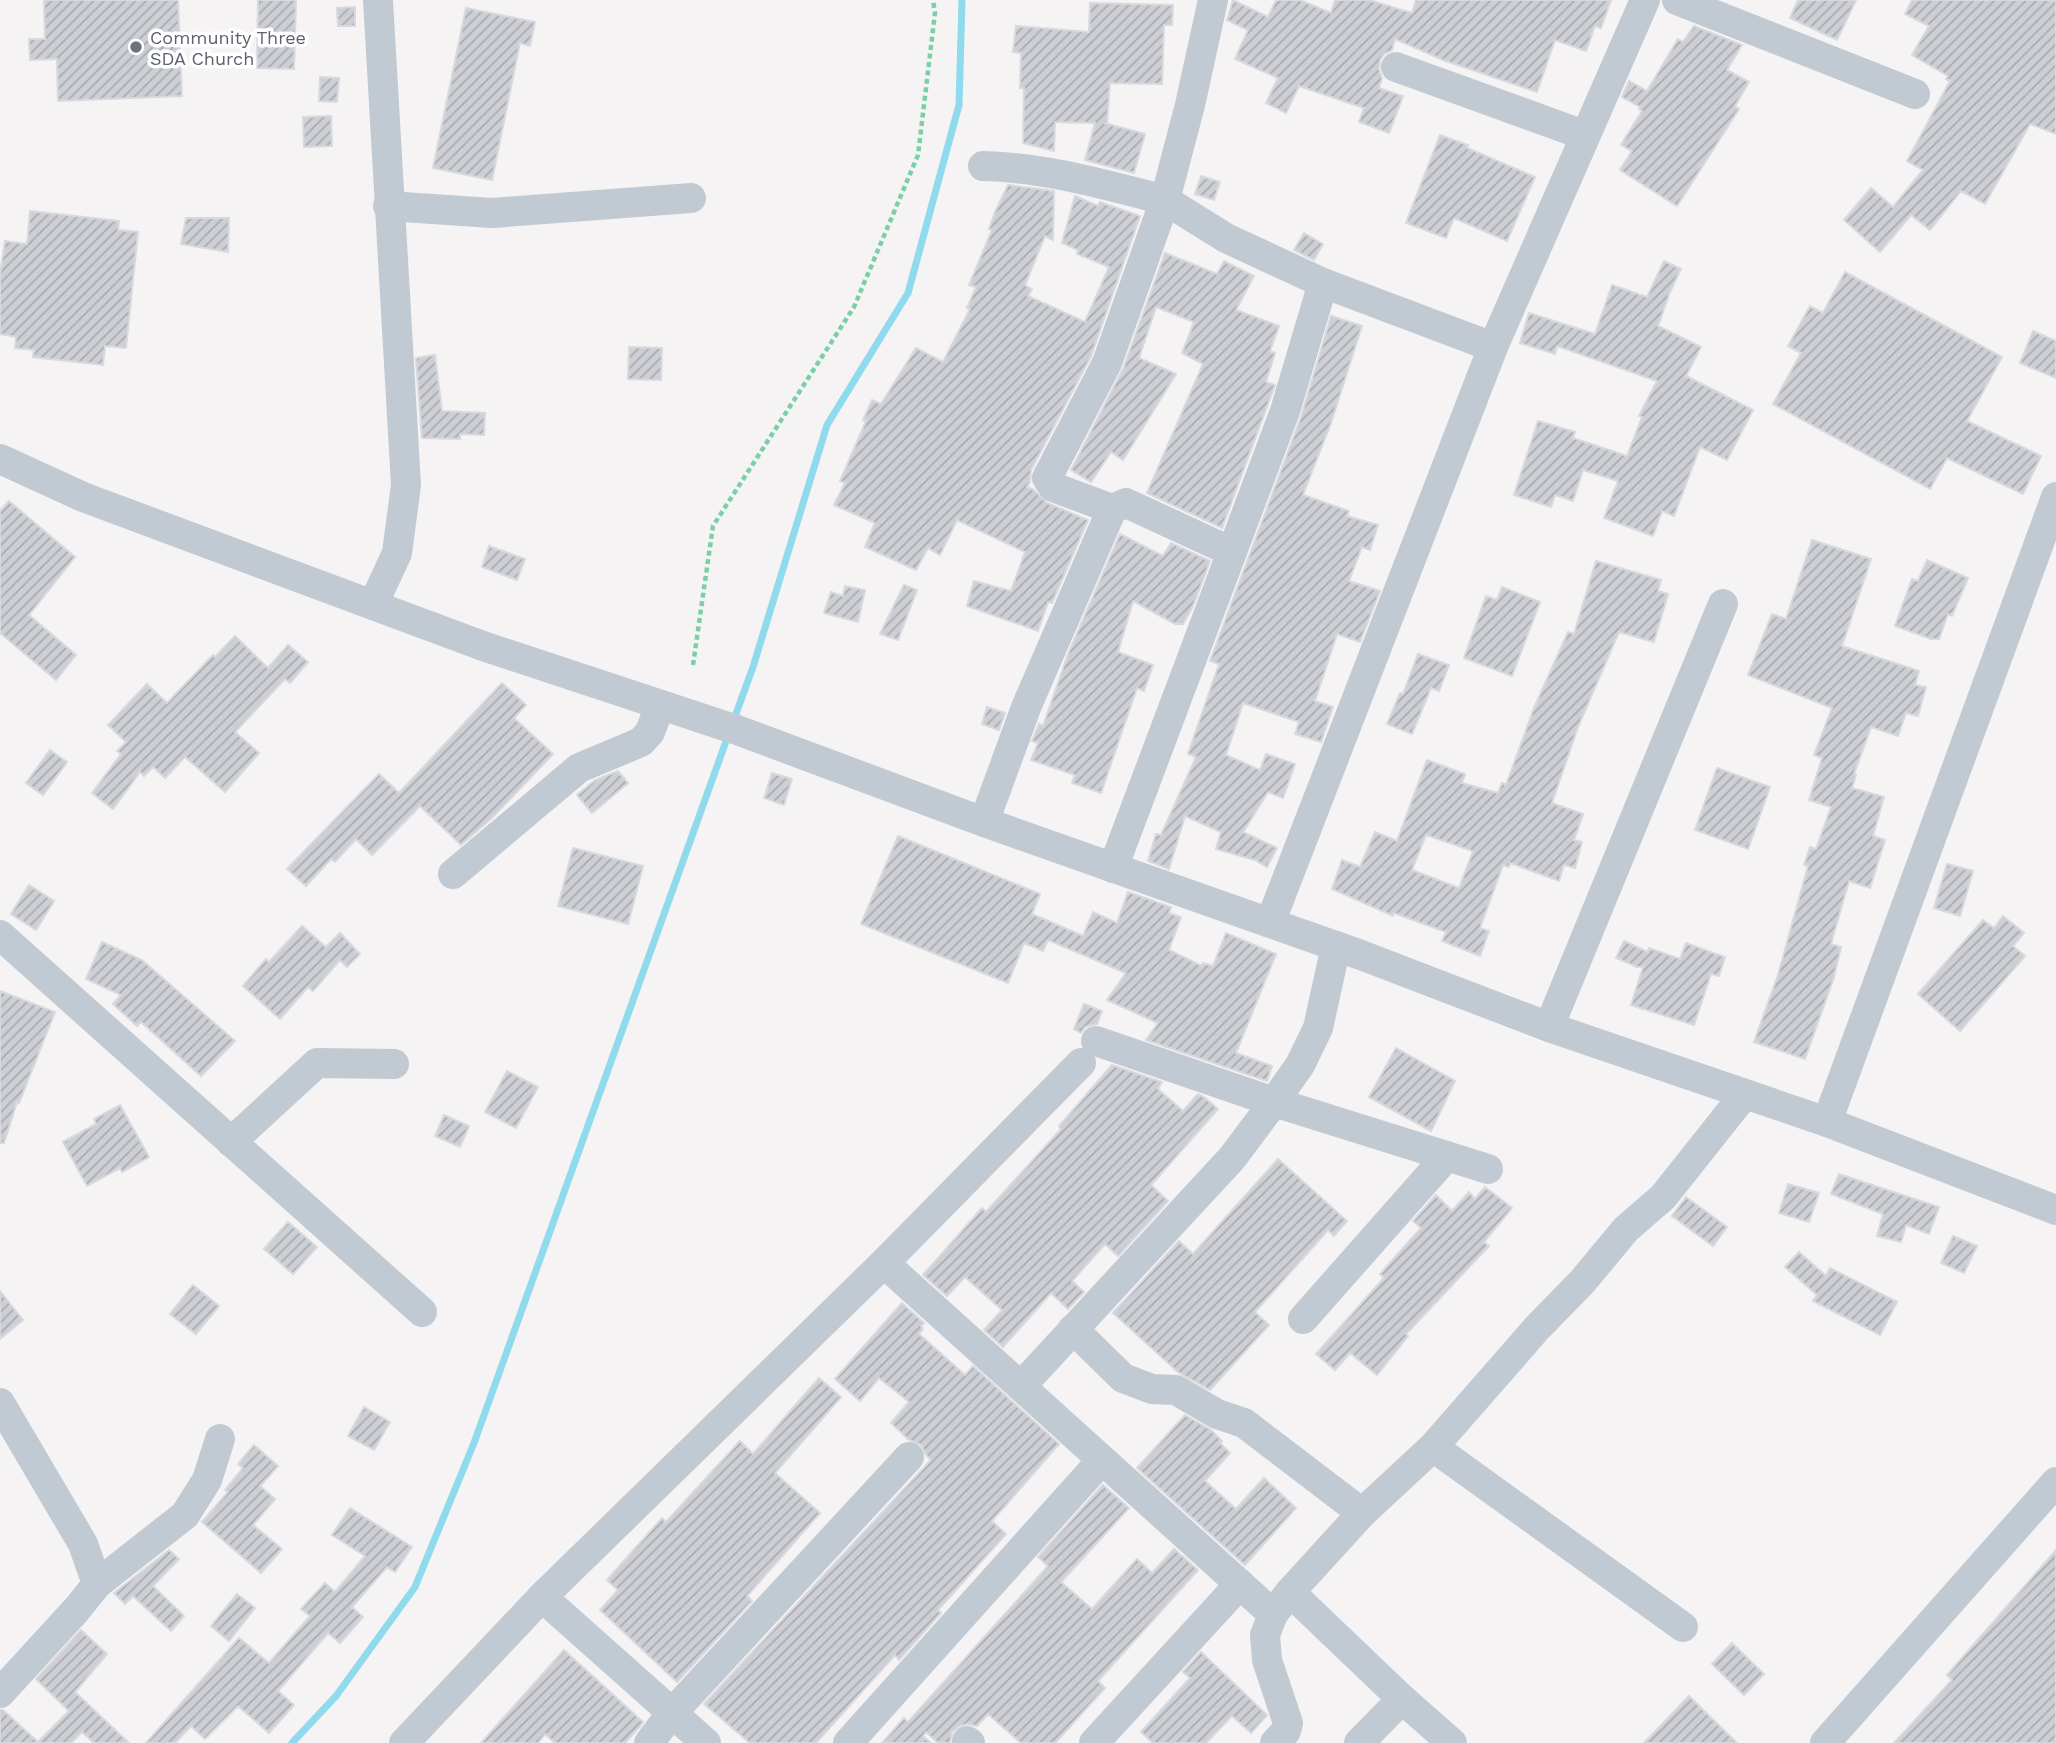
<svg xmlns="http://www.w3.org/2000/svg" width="2056" height="1743" font-family="'Work Sans',sans-serif">
<style>
.lines{fill:none;stroke-linecap:round;stroke-linejoin:round}
.stream{stroke:#90daee;stroke-width:7}
.building{fill:url(#building-hatch);stroke:#d7d9de;stroke-width:2;fill-rule:evenodd}
.path{stroke:#7ad0a6;stroke-width:4.5;stroke-dasharray:5 3.5;stroke-linecap:butt}
.minor{stroke:#c1cad2;stroke-width:30}
.worship-dot{fill:#6b7280;stroke:#fff;stroke-width:2.5}
.labels{text-anchor:middle;dominant-baseline:central;stroke-width:7;stroke-linejoin:round;paint-order:stroke}
.worship-label{font-size:18px;fill:#5b616d;stroke:#fff;text-anchor:start}
</style>
<defs>
<pattern id="building-hatch" width="6" height="6" patternUnits="userSpaceOnUse" patternTransform="scale(1.75)"><rect width="6" height="6" fill="#cdcfd5"/><path d="M-1 1l2-2M0 6l6-6M5 7l2-2" fill="none" stroke="#a8abb0"/></pattern>
</defs>
<rect width="100%" height="100%" fill="#f5f3f3"/>
<g class="lines">
<g class="stream">
<polyline points="733,722 753,667 827,425 908,293 959,105 962,0"/>
<polyline points="292,1743 336,1696 415,1587 474,1443 729,733"/>
</g>
</g>
<g class="building">
<polygon points="44,0 178,0 182,96 58,101 57,59 30,60 29,39 45,39"/>
<polygon points="258,0 296,0 294,69 257,68"/>
<polygon points="1233,0 1268,17 1276,0 1300,0 1331,13 1335,0 1369,0 1412,13 1416,0 1611,0 1601,28 1595,26 1586,51 1555,40 1537,92 1443,60 1395,39 1392,50 1384,54 1380,60 1379,69 1382,78 1379,88 1403,96 1389,133 1359,122 1364,108 1299,86 1286,113 1266,103 1278,78 1235,59 1248,30 1227,20"/>
<polygon points="1798,0 1856,0 1837,40 1790,18"/>
<polygon points="1912,0 2056,0 2056,134 2030,124 1985,204 1961,191 1930,230 1911,215 1880,252 1844,220 1871,188 1893,207 1923,170 1907,161 1950,81 1946,79 1948,76 1912,55 1929,26 1905,14"/>
<polygon points="1090,3 1173,5 1172,25 1164,25 1162,84 1110,83 1107,123 1104,123 1145,134 1134,173 1085,160 1095,123 1055,122 1054,151 1023,143 1024,88 1020,88 1021,53 1013,52 1016,26 1089,32"/>
<polygon points="355,7 355,26 338,26 337,8"/>
<polygon points="466,8 535,22 530,46 520,43 492,180 433,168"/>
<polygon points="1694,26 1742,45 1727,70 1749,82 1735,106 1739,109 1677,206 1620,170 1632,151 1621,145 1642,111 1639,109 1640,107 1622,97 1629,81 1647,91 1678,39 1683,42"/>
<polygon points="320,77 339,78 337,102 319,101"/>
<polygon points="331,116 332,146 304,147 303,117"/>
<polygon points="1440,135 1468,145 1467,148 1535,177 1507,241 1454,218 1446,238 1406,223"/>
<polygon points="1201,176 1220,182 1214,200 1195,194"/>
<polygon points="1008,185 1054,191 1053,240 1045,236 1025,285 1032,289 1028,296 1085,322 1109,267 1077,254 1078,250 1062,243 1075,196 1098,206 1100,202 1140,216 1091,356 1031,470 1030,482 1027,487 1034,490 1047,503 1088,520 1052,603 1048,602 1038,631 967,606 974,581 1011,591 1025,552 957,520 940,555 928,548 916,570 865,547 875,523 834,505 845,483 840,481 866,421 863,420 872,400 881,404 916,348 943,362 970,309 967,308 976,287 969,285 992,230 989,229 995,212"/>
<polygon points="30,211 119,221 118,230 138,232 126,348 105,346 103,365 33,357 34,350 15,348 16,337 0,334 0,274 5,241 27,244"/>
<polygon points="186,218 229,218 228,252 181,244"/>
<polygon points="1304,233 1323,244 1314,260 1294,250"/>
<polygon points="1165,253 1217,274 1224,261 1254,276 1236,310 1279,326 1270,351 1275,353 1266,382 1275,385 1222,528 1147,493 1203,364 1182,353 1194,322 1156,307 1139,358 1176,374 1123,460 1111,452 1091,482 1071,470 1123,369"/>
<polygon points="1664,261 1681,269 1670,292 1658,326 1701,347 1686,376 1753,410 1727,460 1700,447 1674,516 1662,511 1653,536 1604,518 1618,481 1583,470 1573,501 1555,495 1551,507 1514,495 1538,421 1575,432 1573,438 1627,456 1642,417 1639,416 1657,381 1557,346 1555,354 1520,343 1529,313 1595,334 1612,285 1647,297"/>
<polygon points="1845,272 2002,357 1967,421 2041,456 2023,494 1947,458 1930,489 1773,404 1801,353 1788,346 1810,306 1823,313"/>
<polygon points="1331,316 1362,326 1331,423 1303,495 1349,511 1347,516 1378,525 1370,550 1362,547 1349,581 1380,591 1360,642 1337,634 1315,701 1333,707 1321,742 1295,734 1299,722 1243,703 1226,755 1260,770 1266,754 1295,764 1283,798 1268,792 1243,832 1277,848 1267,867 1255,860 1216,849 1221,832 1185,816 1169,869 1148,861 1156,834 1161,835 1196,757 1188,754 1219,664 1210,661 1301,417"/>
<polygon points="2033,331 2056,341 2056,378 2020,363"/>
<polygon points="629,347 662,348 661,380 628,379"/>
<polygon points="435,355 442,411 485,413 484,435 460,434 460,439 422,438 416,358"/>
<polygon points="9,501 75,557 29,615 76,655 56,680 0,633 0,511"/>
<polygon points="1120,534 1163,556 1171,543 1210,561 1193,606 1183,624 1175,624 1133,601 1118,652 1153,665 1144,691 1137,688 1101,793 1072,783 1075,775 1031,760 1038,743 1032,741 1039,724 1043,726 1068,654"/>
<polygon points="1812,540 1871,559 1842,646 1919,671 1915,685 1926,687 1918,716 1906,713 1898,736 1871,727 1854,774 1856,775 1852,788 1884,797 1873,836 1885,840 1870,888 1849,881 1831,944 1841,947 1834,977 1805,1059 1754,1042 1778,975 1808,866 1804,865 1810,847 1816,849 1831,807 1809,800 1822,758 1814,755 1832,708 1748,675 1772,614 1786,619"/>
<polygon points="489,546 525,559 517,580 482,567"/>
<polygon points="1927,560 1968,578 1952,616 1948,614 1939,639 1931,639 1895,626 1912,579 1918,581"/>
<path d="M1596 561 1661 580 1658 591 1668 594 1654 642 1619 632 1578 727 1552 803 1583 814 1574 840 1582 842 1575 868 1564 865 1559 881 1510 863 1509 867 1503 865 1480 928 1489 931 1480 956 1442 941 1446 932 1394 913 1393 916 1332 889 1342 860 1360 867 1375 832 1397 841 1427 760 1465 774 1462 783 1498 793 1502 783 1506 785 1534 708 1568 632 1574 634ZM1426 835 1473 851 1459 888 1412 870Z"/>
<polygon points="904,585 917,590 898,640 880,634"/>
<polygon points="845,586 865,590 858,622 824,613 831,592 843,596"/>
<polygon points="1502,587 1540,602 1512,676 1464,658 1486,596 1497,600"/>
<polygon points="235,636 268,668 288,645 308,662 290,683 285,679 235,732 259,753 225,792 185,757 165,778 153,767 144,776 140,772 113,809 92,793 121,754 117,751 126,742 108,725 147,684 167,703 213,655 215,657"/>
<polygon points="1418,654 1449,665 1439,691 1431,688 1412,734 1387,724 1400,693 1403,694"/>
<polygon points="502,683 526,705 514,718 553,754 493,817 461,845 420,806 372,855 356,839 335,862 331,859 306,886 287,869 379,774 399,793"/>
<polygon points="987,707 1005,713 999,730 982,724"/>
<polygon points="50,750 67,762 43,795 26,783"/>
<polygon points="1717,768 1770,787 1748,849 1695,830"/>
<polygon points="618,771 628,783 592,813 577,795 595,780"/>
<polygon points="772,773 792,779 784,805 764,798"/>
<polygon points="898,836 1040,894 1032,914 1083,936 1093,912 1117,923 1128,892 1171,907 1169,913 1181,917 1169,950 1202,966 1203,963 1213,966 1226,933 1276,954 1236,1053 1272,1066 1267,1081 1146,1040 1158,1023 1107,1000 1126,973 1048,940 1043,951 1024,943 1008,983 861,924"/>
<polygon points="573,848 643,866 628,924 558,906"/>
<polygon points="1947,864 1973,871 1960,916 1934,908"/>
<polygon points="29,885 54,901 36,930 11,914"/>
<polygon points="2003,916 2024,933 2013,946 2025,956 1960,1031 1918,994 1983,920 1994,928"/>
<polygon points="302,926 326,947 340,933 360,954 347,967 340,960 313,991 308,987 280,1019 243,986 266,959 269,962"/>
<polygon points="1624,941 1648,952 1649,948 1680,959 1686,943 1725,957 1719,976 1711,974 1694,1025 1631,1005 1643,967 1637,967 1616,958"/>
<polygon points="102,942 142,960 235,1041 201,1076 141,1022 137,1026 113,1004 121,995 86,979"/>
<polygon points="0,991 55,1012 19,1103 17,1102 4,1143 0,1143"/>
<polygon points="1084,1004 1102,1011 1097,1024 1085,1027 1081,1033 1074,1029"/>
<polygon points="1396,1048 1455,1081 1431,1131 1369,1097"/>
<polygon points="1112,1065 1162,1082 1158,1089 1183,1111 1198,1094 1204,1097 1218,1109 1151,1185 1168,1201 1118,1256 1105,1244 1072,1281 1084,1292 1068,1309 1051,1293 1003,1347 984,1330 1002,1310 965,1277 947,1296 923,1275 982,1208 986,1212 1061,1129 1059,1126"/>
<polygon points="507,1071 538,1087 516,1128 485,1112"/>
<polygon points="120,1105 149,1157 122,1172 120,1168 87,1186 63,1142 96,1124 94,1119"/>
<polygon points="444,1115 469,1126 460,1147 435,1136"/>
<polygon points="1278,1159 1347,1221 1334,1236 1328,1230 1255,1312 1269,1325 1210,1390 1179,1373 1113,1313 1179,1241 1193,1254"/>
<polygon points="1839,1174 1939,1207 1929,1234 1906,1225 1901,1242 1877,1236 1883,1214 1831,1194"/>
<polygon points="1788,1184 1819,1193 1809,1222 1779,1213"/>
<polygon points="1485,1187 1512,1208 1484,1242 1489,1246 1406,1334 1408,1336 1377,1375 1350,1353 1335,1370 1316,1354 1384,1278 1380,1274 1421,1228 1413,1221 1436,1195 1452,1211 1469,1192 1475,1199"/>
<polygon points="1686,1197 1727,1227 1713,1246 1672,1216"/>
<polygon points="288,1222 317,1247 293,1274 264,1249"/>
<polygon points="1953,1236 1977,1246 1964,1273 1941,1263"/>
<polygon points="1799,1252 1826,1276 1830,1268 1897,1302 1880,1335 1813,1301 1817,1295 1785,1267"/>
<polygon points="193,1285 219,1306 196,1334 170,1314"/>
<polygon points="0,1291 23,1320 0,1339"/>
<polygon points="902,1303 924,1323 921,1326 923,1329 919,1334 965,1375 973,1366 1059,1444 992,1521 1006,1534 938,1610 941,1613 899,1660 895,1655 816,1743 750,1743 704,1704 931,1460 926,1455 921,1445 909,1440 891,1423 909,1402 879,1378 860,1401 835,1379"/>
<polygon points="819,1378 841,1397 775,1473 820,1513 747,1596 752,1601 677,1682 600,1610 618,1590 607,1580 662,1518 666,1522 740,1441 753,1454"/>
<polygon points="364,1407 390,1422 374,1450 348,1436"/>
<polygon points="1185,1415 1211,1430 1222,1441 1220,1443 1230,1453 1205,1481 1236,1509 1264,1478 1296,1508 1245,1565 1137,1468"/>
<polygon points="254,1445 278,1466 260,1486 275,1499 253,1525 282,1549 261,1573 202,1522 228,1492 225,1490 243,1468 238,1464"/>
<polygon points="1103,1485 1129,1508 1061,1582 1092,1609 1137,1559 1152,1573 1174,1549 1198,1570 1098,1681 1105,1688 1055,1743 1021,1743 988,1714 977,1726 967,1724 959,1726 952,1732 950,1743 938,1743 926,1732 923,1736 931,1743 882,1743 904,1718 908,1722 1048,1566 1038,1557"/>
<polygon points="350,1508 412,1547 395,1572 387,1567 352,1607 363,1617 340,1643 328,1633 278,1691 294,1705 269,1733 238,1706 205,1739 191,1726 175,1743 146,1743 239,1638 269,1663 310,1616 301,1609 325,1583 335,1592 365,1556 332,1535"/>
<polygon points="169,1550 179,1559 153,1586 184,1616 171,1631 133,1596 125,1604 114,1593"/>
<polygon points="2056,1550 2056,1743 1894,1743 1952,1680 1947,1675"/>
<polygon points="237,1594 255,1608 229,1641 211,1626"/>
<polygon points="81,1630 107,1654 75,1692 129,1743 94,1743 82,1732 71,1743 0,1743 0,1710 3,1710 38,1742 69,1711 36,1679"/>
<polygon points="1732,1643 1764,1674 1744,1695 1712,1664"/>
<polygon points="564,1650 643,1722 641,1725 625,1743 555,1743 545,1734 538,1743 481,1743"/>
<polygon points="1201,1652 1267,1715 1251,1733 1232,1716 1206,1743 1153,1743 1141,1732 1190,1678 1183,1672"/>
<polygon points="1689,1696 1737,1743 1644,1743"/>
</g>
<g class="lines">
<polyline class="path" points="693,665 713,526 854,307 918,155 935,13 933,0"/>
<g class="minor">
<polyline points="1213,0 1190,105 1165,200 1226,238 1323,283 1493,347"/>
<polyline points="1677,0 1915,94"/>
<polyline points="1396,67 1584,135"/>
<path d="M983 166C1044 167 1106 185 1165 200L1107 363 1047 478 1053 487 1112 509"/>
<polyline points="388,206 492,213 691,198"/>
<polyline points="0,459 83,497 483,646 737,730 984,822 1361,955 1549,1027 1827,1122 2056,1210"/>
<polyline points="373,605 397,553 406,485 378,0"/>
<polyline points="984,822 1027,705 1112,509 1126,503 1232,552"/>
<polyline points="1113,868 1285,411 1323,283"/>
<polyline points="453,874 579,768 641,742 650,732 660,705"/>
<polyline points="1270,923 1493,347 1645,0"/>
<polyline points="0,935 422,1312"/>
<polyline points="1549,1027 1723,604"/>
<polyline points="1096,1041 1274,1102 1488,1169"/>
<polyline points="1827,1122 2056,497"/>
<polyline points="231,1142 317,1063 394,1064"/>
<polyline points="884,1263 1273,1614"/>
<polyline points="1303,1319 1447,1156"/>
<polyline points="1073,1329 1123,1378 1152,1389 1176,1390 1217,1414 1244,1423 1362,1513"/>
<polyline points="1022,1385 1232,1158 1274,1102 1300,1065 1318,1028 1336,946"/>
<polyline points="0,1403 83,1544 97,1584 77,1609 0,1693"/>
<polyline points="1433,1447 1683,1627"/>
<polyline points="97,1584 185,1515 207,1480 220,1439"/>
<polyline points="1290,1592 1402,1699 1452,1743"/>
<polyline points="542,1597 706,1743"/>
<polyline points="967,1741 970,1743"/>
<polyline points="404,1743 542,1597 884,1263 1081,1063"/>
<polyline points="649,1743 672,1713 909,1457"/>
<polyline points="848,1743 1102,1460"/>
<polyline points="1094,1743 1240,1584"/>
<polyline points="1275,1743 1286,1731 1288,1723 1267,1660 1265,1635 1273,1614 1290,1592 1362,1513 1433,1447 1537,1328 1582,1282 1626,1229 1663,1197 1744,1095"/>
<polyline points="1359,1743 1402,1699"/>
<polyline points="1825,1743 2056,1482"/>
</g>
</g>
<circle class="worship-dot" cx="136" cy="47" r="7"/>
<g class="labels">
<g class="worship-label">
<text x="150" y="37">Community Three<tspan x="150" dy="21">SDA Church</tspan></text>
</g>
</g>
</svg>
